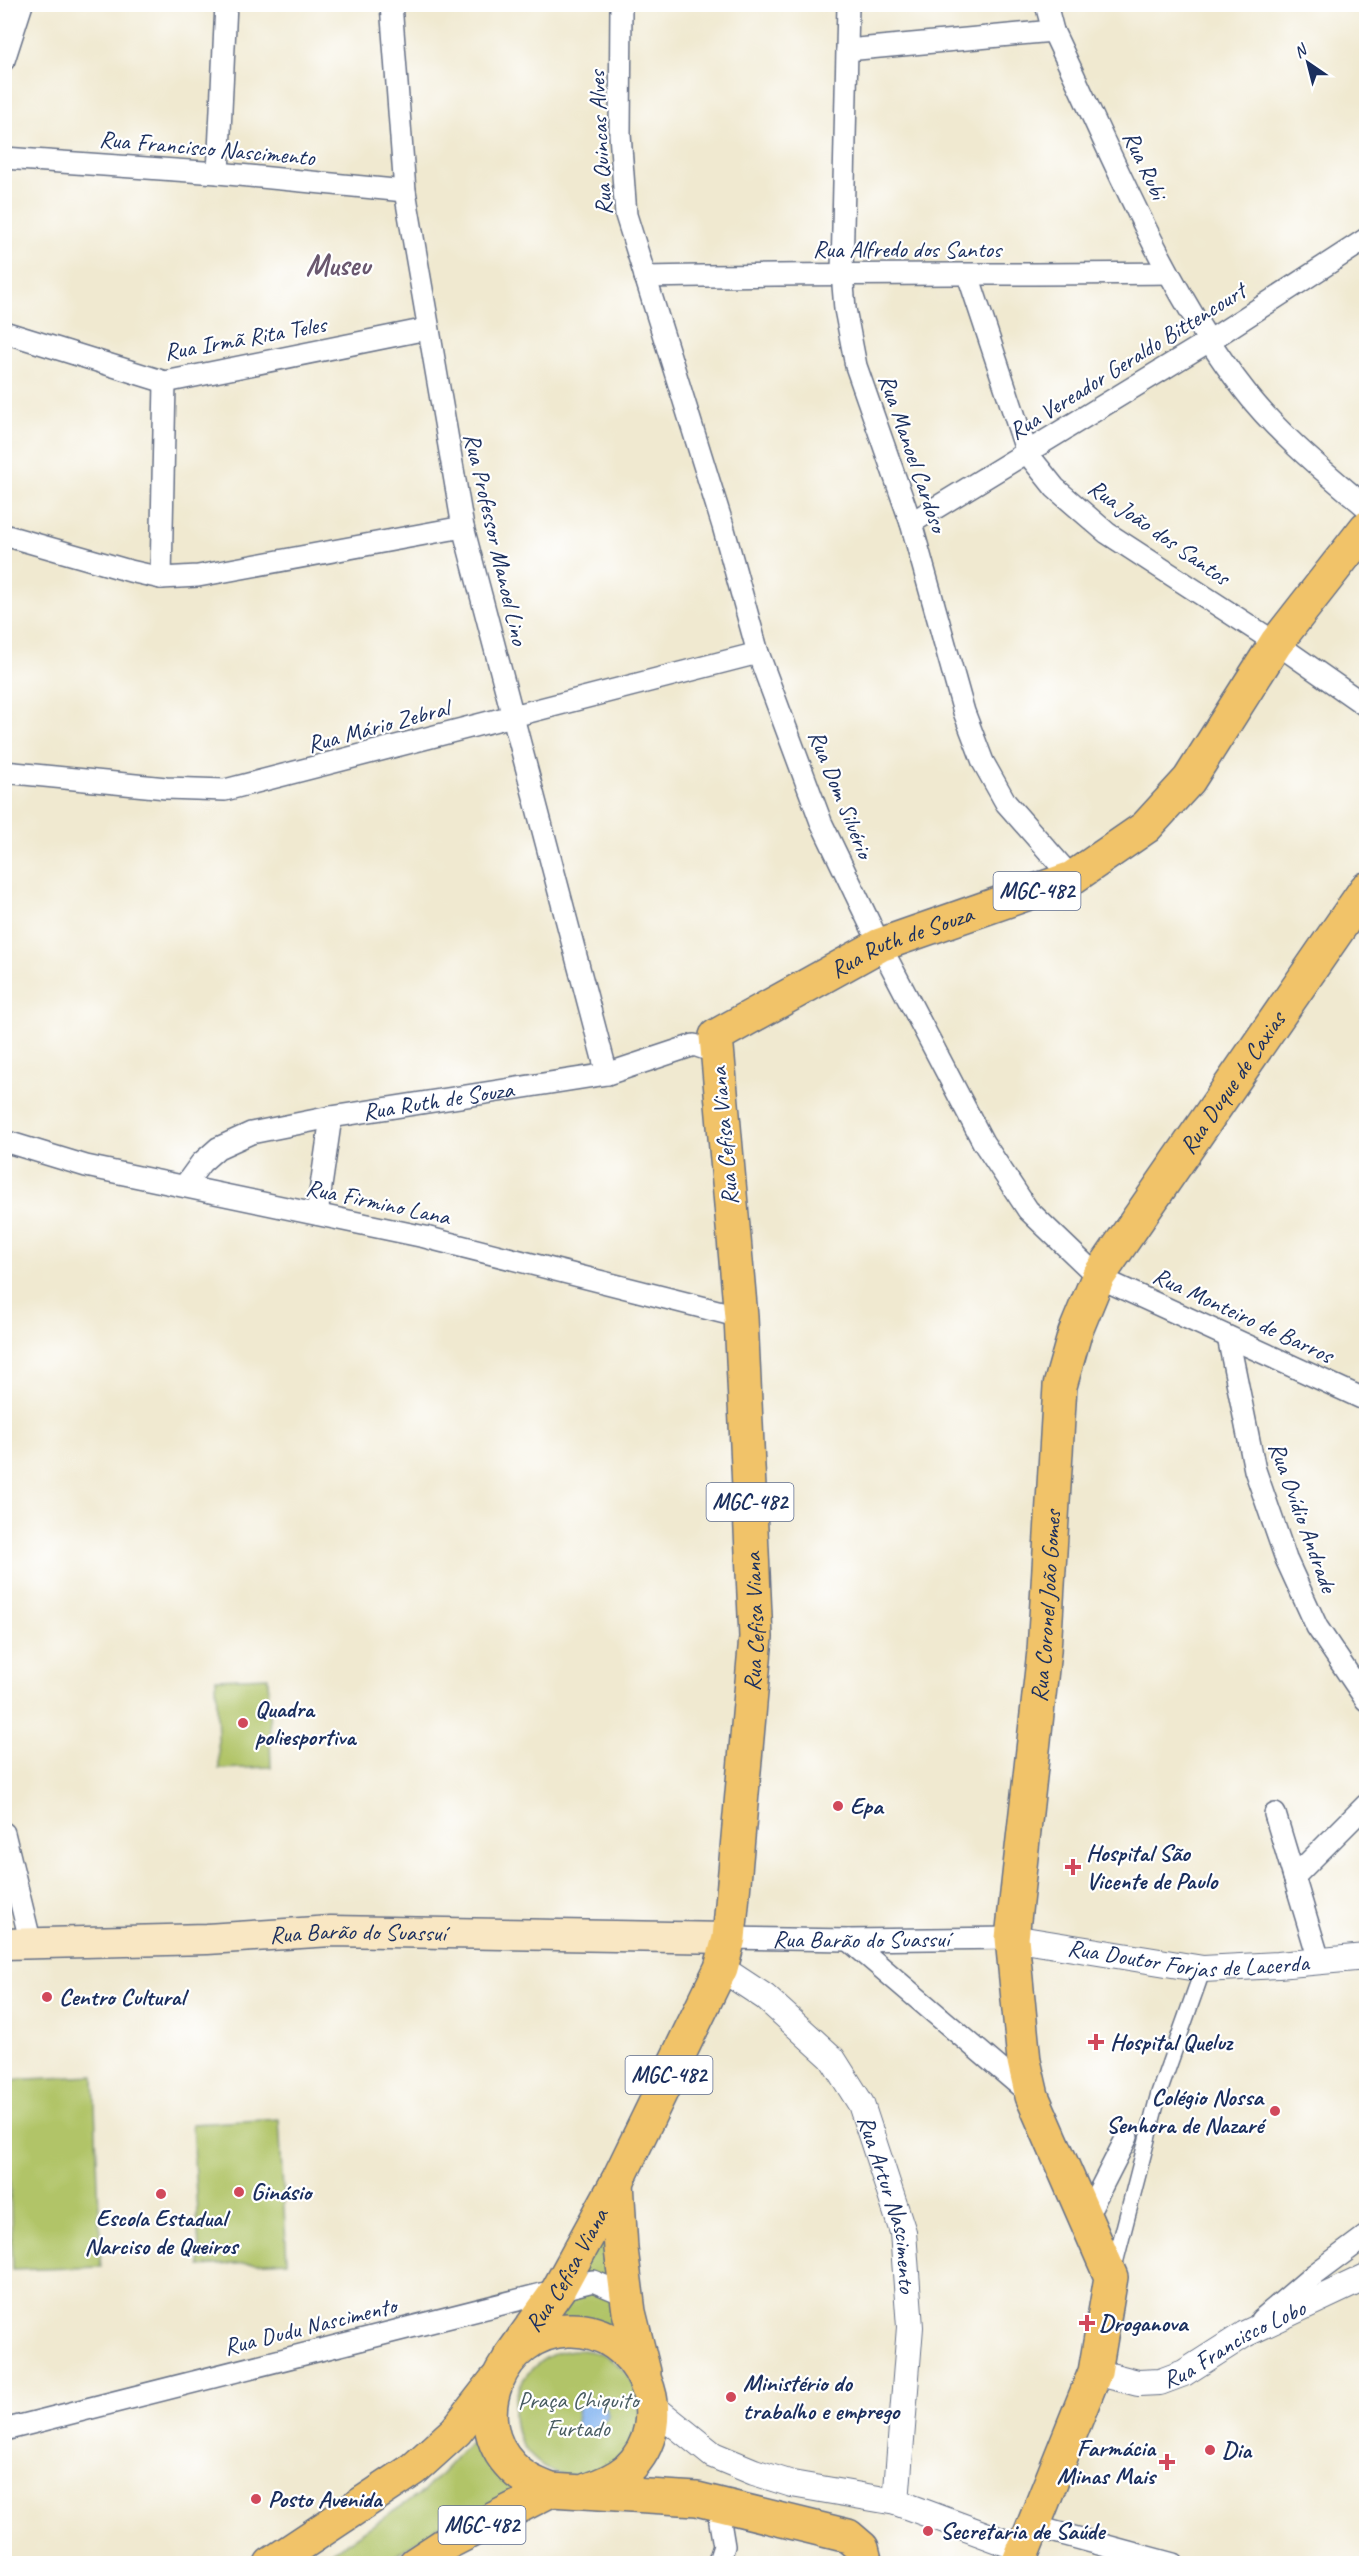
<svg xmlns="http://www.w3.org/2000/svg" width="1371" height="2568" font-family="Caveat,sans-serif">
<style>
.green{fill:#b1c468;stroke:#667a63;stroke-width:1.5}
.water{fill:#85b5f0;stroke:#5072a7;stroke-width:1.5}
.lines{fill:none;stroke-linecap:round;stroke-linejoin:round}
.pedestrian-casing{stroke:#667086;stroke-width:18}
.minor-casing{stroke:#667086;stroke-width:24}
.tertiary-casing{stroke:#667086;stroke-width:28}
.secondary-casing{stroke:#667086;stroke-width:33}
.trunk-casing{stroke:#667086;stroke-width:36}
.pedestrian{stroke:#fff;stroke-width:15}
.minor{stroke:#fff;stroke-width:21}
.tertiary{stroke:#fff;stroke-width:26}
.secondary{stroke:#f9e7c3;stroke-width:30}
.trunk{stroke:#f1c369;stroke-width:33}
.poi-dot{fill:#d1495b;stroke:#fff;stroke-width:2}
.labels{text-anchor:middle;dominant-baseline:central;stroke-width:4.5;stroke-linejoin:round;paint-order:stroke}
.shield{fill:#fff;stroke:#5f6d8e;stroke-width:1.5}
.shield-label{font-size:22px;font-weight:bold;fill:#1b2f5e}
.street-label{font-size:24px;fill:#1b2f5e;stroke:#fff}
.poi-label{font-size:24px;font-weight:bold;fill:#1b2f5e;stroke:#fff;text-anchor:start}
.park-label{font-size:24px;fill:#485c61;stroke:#fff}
.district-label{font-size:30px;font-weight:bold;fill:#6a586f;stroke:#fff}
</style>
<rect width="100%" height="100%" fill="#fff"/>
<filter id="ink" filterUnits="userSpaceOnUse"><feTurbulence type="fractalNoise" baseFrequency=".0167" numOctaves="2"/><feDisplacementMap in="SourceGraphic" scale="12" xChannelSelector="R" yChannelSelector="G"/><feConvolveMatrix kernelMatrix="1 2 1 2 8 2 1 2 1" color-interpolation-filters="sRGB"/></filter>
<filter id="wash" filterUnits="userSpaceOnUse"><feTurbulence type="fractalNoise" baseFrequency=".008" numOctaves="4" result="noise"/><feDisplacementMap in="SourceGraphic" scale="24" xChannelSelector="R" yChannelSelector="G"/><feGaussianBlur stdDeviation="1.35" result="paint"/><feColorMatrix in="noise" values="0 0 0 0 0 0 0 0 0 0 0 0 0 0 0 0 0 1.4 0 .05"/><feComposite in="paint" operator="in"/></filter>
<g filter="url(#wash)">
<rect width="100%" height="100%" fill="#f0e9d0"/>
<g class="green">
<polygon points="268,1677 271,1767 219,1769 216,1679"/>
<polygon points="94,2076 101,2267 13,2270 6,2080"/>
<polygon points="279,2119 287,2261 200,2266 192,2124"/>
<polygon points="615,2197 630,2350 547,2330"/>
<circle cx="577" cy="2413" r="63"/>
<polygon points="489,2422 535,2488 441,2525 384,2563 314,2564 423,2492"/>
</g>
<polygon class="water" points="598,2400 606,2407 608,2416 599,2426 583,2430 576,2424 578,2408 585,2402"/>
</g>
<g filter="url(#ink)">
<g class="lines">
<g class="pedestrian-casing">
<polyline id="pedestrian" points="1113,2271 1159,2093 1203,1969"/>
</g>
<g class="minor-casing">
<g id="minor">
<polyline points="391,4 405,191 463,527 607,1074"/>
<polyline points="621,4 620,134 626,215 723,526 758,653 821,822 880,945 983,1142 1028,1210 1098,1277 1366,1400"/>
<polyline points="848,4 842,273 845,309 856,366 911,523 964,712 983,762 1006,803 1072,878"/>
<path d="M1046 4 1053 31C1110 150 1164 288 1245 391 1277 433 1326 473 1366 507"/>
<polyline points="847,50 1053,31"/>
<polyline points="4,60 22,4"/>
<polyline points="4,158 218,173 405,191"/>
<polyline points="218,173 226,4"/>
<polyline points="968,275 1027,453 1055,488 1107,533 1276,643 1366,706"/>
<path d="M645 277C820 273 994 275 1168 273"/>
<polyline points="4,332 165,382 427,329"/>
<polyline points="911,523 1209,341 1366,239"/>
<polyline points="4,535 130,571 161,578 198,576 463,527"/>
<polyline points="161,578 165,382"/>
<polyline points="4,772 166,788 225,790 758,653"/>
<polyline points="4,1141 86,1166 425,1237 741,1317"/>
<path id="s1" d="M185 1185 201 1163 218 1148 251 1133 331 1117 607 1074 694 1045 717 1053"/>
<polyline points="317,1214 331,1117"/>
<polyline points="1228,1337 1255,1470 1286,1559 1317,1627 1366,1700"/>
<polyline points="1275,1814 1319,1960"/>
<polyline points="4,1833 31,1944"/>
<polyline points="1294,1877 1366,1805"/>
<path id="s2" d="M729 1938 849 1940 1012 1938"/>
<polyline points="849,1940 1032,2096"/>
<polyline points="1085,2219 1127,2137"/>
<polyline points="1261,2320 1315,2274 1366,2236"/>
<polyline points="4,2430 593,2281 626,2295"/>
<polyline points="717,2504 724,2546 718,2564"/>
<polyline points="1033,2526 1173,2564"/>
</g>
</g>
<g class="tertiary-casing">
<g id="tertiary">
<path id="s3" d="M1012 1938 1203 1969 1278 1965 1366 1957"/>
<path id="s4" d="M721 1968 765 1997 832 2058 861 2104 903 2232 910 2327 896 2502"/>
<path id="s5" d="M1095 2372 1138 2383 1160 2382 1184 2373 1245 2334 1366 2277"/>
<polyline points="652,2406 713,2455 754,2472 792,2484 896,2502 1023,2549"/>
</g>
</g>
<g class="secondary-casing">
<g id="secondary">
<path id="s6" d="M4 1944 207 1939 331 1931 729 1938"/>
</g>
</g>
<g class="trunk-casing">
<g id="trunk">
<polyline points="617,2182 621,2249 629,2312 644,2372"/>
<path id="s7" d="M510 2357 558 2290 617 2182 721 1968 729 1938 756 1637 741 1317 716 1036 880 945 1072 878 1146 827 1189 780 1276 643 1366 528"/>
<path d="M587 2490C602 2485 615 2480 627 2470 681 2420 640 2327 568 2330 501 2332 464 2419 512 2467 523 2479 536 2484 551 2490L697 2499 848 2536 862 2548 866 2564"/>
<polyline points="271,2564 414,2469 456,2431 495,2381"/>
<polyline points="415,2564 447,2543 551,2490"/>
<path id="s8" d="M1018 2564 1095 2372 1111 2277 1032 2096 1024 2061 1012 1938 1044 1651 1060 1386 1075 1333 1098 1277 1366 889"/>
</g>
</g>
<use href="#pedestrian" class="pedestrian"/>
<use href="#minor" class="minor"/>
<use href="#tertiary" class="tertiary"/>
<use href="#secondary" class="secondary"/>
<use href="#trunk" class="trunk"/>
</g>
</g>
<g class="poi-dot">
<circle cx="243" cy="1723" r="6"/>
<circle cx="838" cy="1806" r="6"/>
<path d="M1070 1858h6v6h6v6h-6v6h-6v-6h-6v-6h6z"/>
<circle cx="47" cy="1997" r="6"/>
<path d="M1093 2033h6v6h6v6h-6v6h-6v-6h-6v-6h6z"/>
<circle cx="1275" cy="2111" r="6"/>
<circle cx="239" cy="2192" r="6"/>
<circle cx="161" cy="2194" r="6"/>
<path d="M1084 2314h6v6h6v6h-6v6h-6v-6h-6v-6h6z"/>
<circle cx="731" cy="2397" r="6"/>
<circle cx="1210" cy="2450" r="6"/>
<path d="M1164 2453h6v6h6v6h-6v6h-6v-6h-6v-6h6z"/>
<circle cx="256" cy="2499" r="6"/>
<circle cx="928" cy="2531" r="6"/>
</g>
<g class="labels">
<g class="shield">
<rect x="993.5" y="872" width="87" height="38" rx="4.5"/>
<rect x="706.5" y="1483" width="87" height="38" rx="4.5"/>
<rect x="625.5" y="2056" width="87" height="38" rx="4.5"/>
<rect x="438.5" y="2506" width="87" height="38" rx="4.5"/>
</g>
<g class="shield-label">
<text x="1037" y="891">MGC-482</text>
<text x="750" y="1502">MGC-482</text>
<text x="669" y="2075">MGC-482</text>
<text x="482" y="2525">MGC-482</text>
</g>
<g class="street-label">
<text transform="translate(600 143) rotate(-93)">Rua Quincas Alves</text>
<text transform="translate(207 148) rotate(5)">Rua Francisco Nascimento</text>
<text transform="translate(1145 165) rotate(65)">Rua Rubi</text>
<text x="907" y="249">Rua Alfredo dos Santos</text>
<text transform="translate(245 338) rotate(-10)">Rua Irmã Rita Teles</text>
<text transform="translate(1127 361) rotate(-32)">Rua Vereador Geraldo Bittencourt</text>
<text transform="translate(913 453) rotate(71)">Rua Manoel Cardoso</text>
<text transform="translate(1159 532) rotate(35)">Rua João dos Santos</text>
<text transform="translate(496 539) rotate(77)">Rua Professor Manoel Lino</text>
<text transform="translate(378 726) rotate(-15)">Rua Mário Zebral</text>
<text transform="translate(841 794) rotate(68)">Rua Dom Silvério</text>
<text stroke="none"><textPath href="#s7" startOffset="1588">Rua Ruth de Souza</textPath></text>
<text stroke="none"><textPath href="#s8" startOffset="1566">Rua Duque de Caxias</textPath></text>
<text stroke="none"><textPath href="#s1" startOffset="276">Rua Ruth de Souza</textPath></text>
<text transform="translate(724 1136) rotate(-95)">Rua Cefisa Viana</text>
<text transform="translate(378 1202) rotate(12)">Rua Firmino Lana</text>
<text transform="translate(1243 1315) rotate(25)">Rua Monteiro de Barros</text>
<text transform="translate(1303 1517) rotate(70)">Rua Ovídio Andrade</text>
<text stroke="none"><textPath href="#s8" startOffset="994">Rua Coronel João Gomes</textPath></text>
<text stroke="none"><textPath href="#s7" startOffset="792">Rua Cefisa Viana</textPath></text>
<text stroke="none"><textPath href="#s6" startOffset="354">Rua Barão do Suassuí</textPath></text>
<text stroke="none"><textPath href="#s2" startOffset="132">Rua Barão do Suassuí</textPath></text>
<text stroke="none"><textPath href="#s3" startOffset="178">Rua Doutor Forjas de Lacerda</textPath></text>
<text stroke="none"><textPath href="#s4" startOffset="302">Rua Artur Nascimento</textPath></text>
<text stroke="none"><textPath href="#s7" startOffset="104">Rua Cefisa Viana</textPath></text>
<text transform="translate(310 2326) rotate(-14)">Rua Dudu Nascimento</text>
<text stroke="none"><textPath href="#s5" startOffset="150">Rua Francisco Lobo</textPath></text>
</g>
<g class="poi-label">
<text x="255" y="1709">Quadra<tspan x="255" dy="28">poliesportiva</tspan></text>
<text x="850" y="1806">Epa</text>
<text x="1086" y="1853">Hospital São<tspan x="1086" dy="28">Vicente de Paulo</tspan></text>
<text x="59" y="1997">Centro Cultural</text>
<text x="1110" y="2042">Hospital Queluz</text>
<text x="1263" y="2097" text-anchor="end">Colégio Nossa<tspan x="1263" dy="28">Senhora de Nazaré</tspan></text>
<text x="251" y="2192">Ginásio</text>
<text x="161" y="2218" text-anchor="middle">Escola Estadual<tspan x="161" dy="28">Narciso de Queiros</tspan></text>
<text x="1099" y="2323">Droganova</text>
<text x="743" y="2383">Ministério do<tspan x="743" dy="28">trabalho e emprego</tspan></text>
<text x="1155" y="2448" text-anchor="end">Farmácia<tspan x="1155" dy="28">Minas Mais</tspan></text>
<text x="1222" y="2450">Dia</text>
<text x="268" y="2499">Posto Avenida</text>
<text x="940" y="2531">Secretaria de Saúde</text>
</g>
<g class="park-label">
<text x="578" y="2400">Praça Chiquito<tspan x="578" dy="28">Furtado</tspan></text>
</g>
<g class="district-label">
<text x="338" y="265">Museu</text>
</g>
</g>
<rect width="1371" height="2568" fill="none" stroke="#fff" stroke-width="24"/>
<g transform="translate(1308 63) rotate(325)" stroke="#ffffff" stroke-width="4.5" paint-order="stroke">
<path d="M0-4.5L10 22L0 15L-10 22Z" fill="#1b2f5e"/>
<text y="-9" font-size="16" font-weight="bold" text-anchor="middle" fill="#1b2f5e">N</text>
</g>
</svg>
